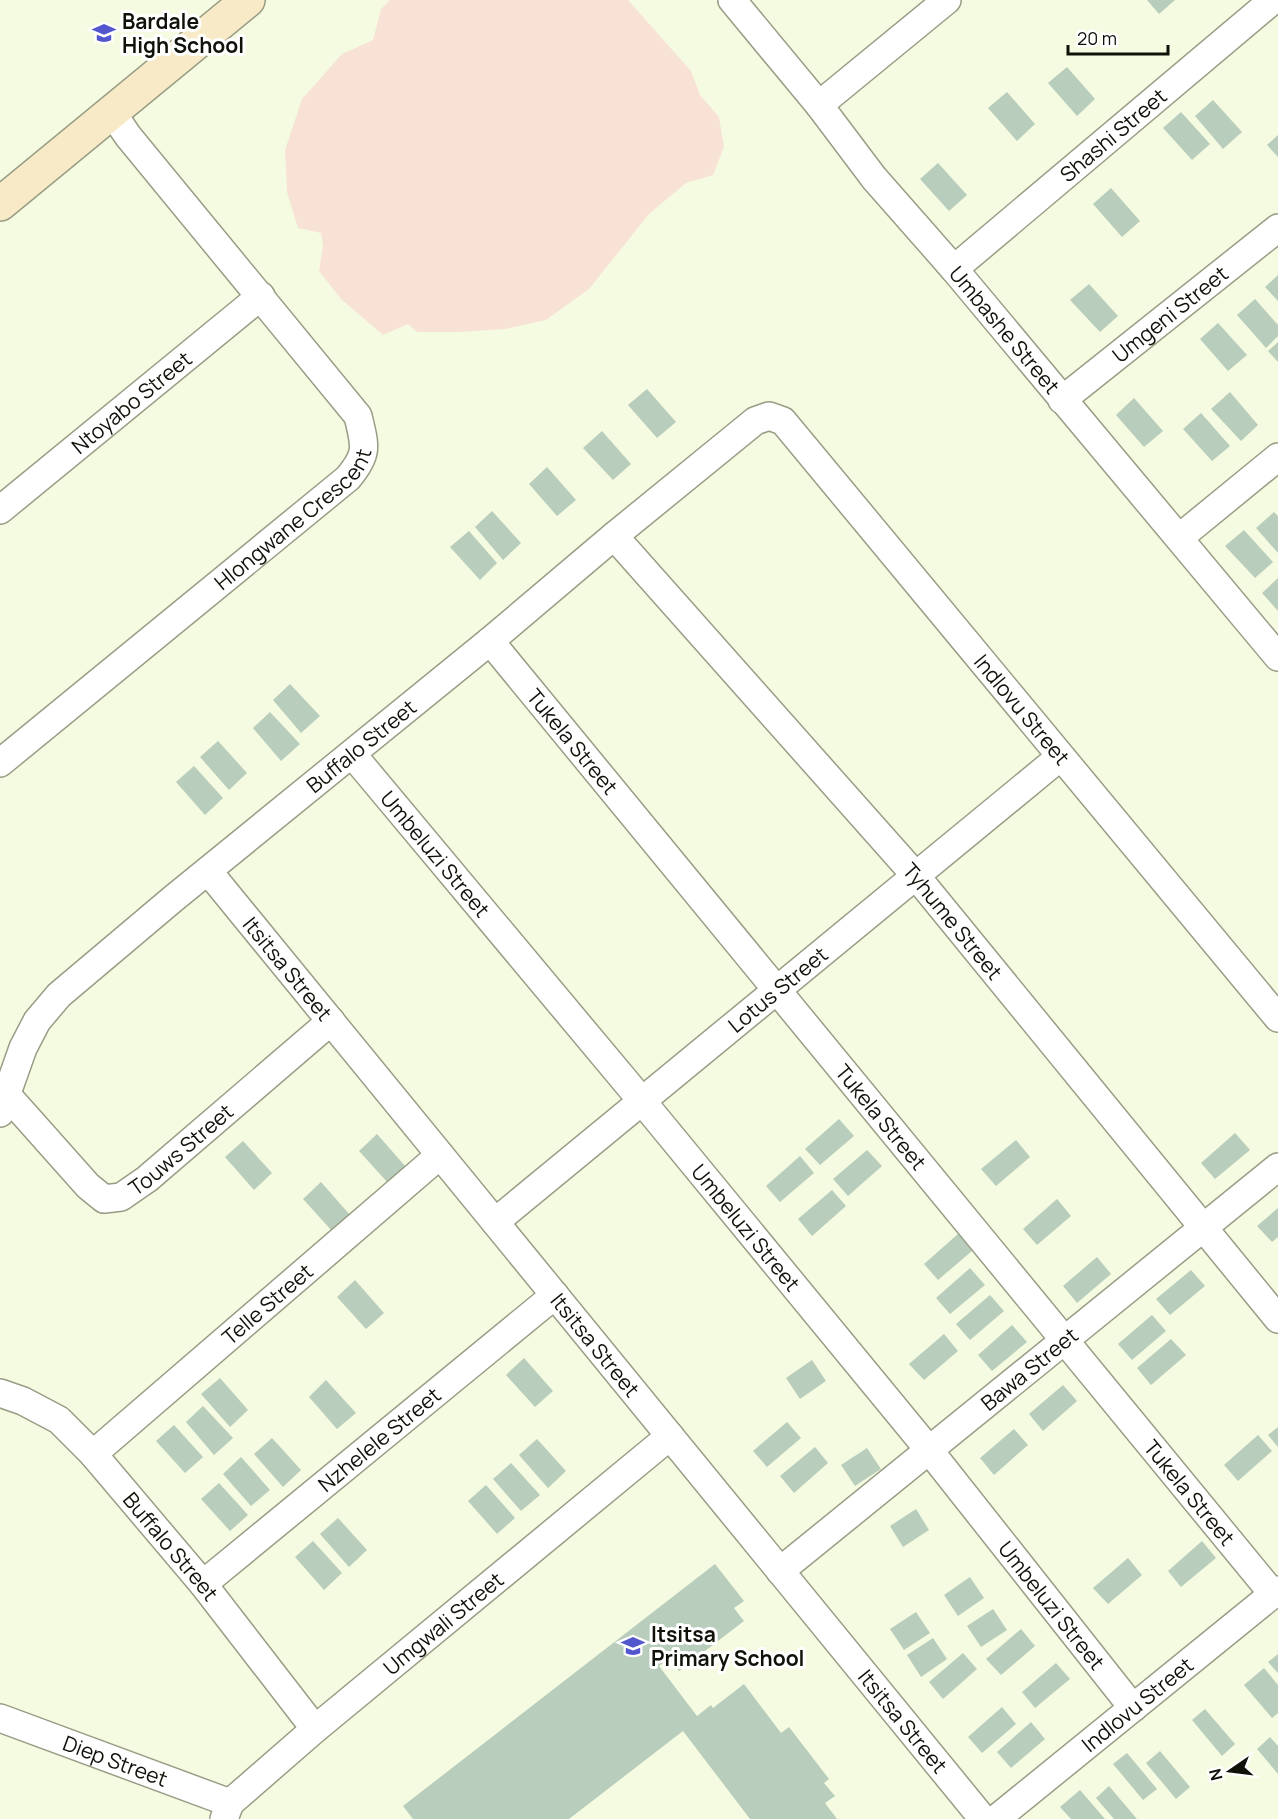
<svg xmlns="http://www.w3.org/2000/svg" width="1278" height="1819" font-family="Manrope,sans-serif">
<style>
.green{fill:#f8e2d5}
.building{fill:#b8cdbb}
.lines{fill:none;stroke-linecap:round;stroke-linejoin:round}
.street-casing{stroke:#989d85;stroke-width:30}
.secondary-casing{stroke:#989d85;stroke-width:36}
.street{stroke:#fff;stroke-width:27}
.secondary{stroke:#f8eac6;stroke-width:33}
.labels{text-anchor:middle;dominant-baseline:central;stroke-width:6;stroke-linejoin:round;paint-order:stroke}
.poi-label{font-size:21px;font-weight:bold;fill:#101209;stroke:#fff;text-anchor:start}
.street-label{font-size:21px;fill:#101209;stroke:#fff}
</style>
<rect width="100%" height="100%" fill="#f5fbe1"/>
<polygon class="green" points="390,0 628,0 691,71 700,95 719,117 724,147 713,175 686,183 649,214 589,289 546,320 505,329 459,332 417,332 408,324 383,335 341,299 319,271 323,246 321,233 298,228 287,192 285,150 302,99 342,54 373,40 381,9"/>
<g class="building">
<polygon points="1147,0 1175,0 1159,14"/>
<polygon points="1067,67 1095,99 1077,116 1048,83"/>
<polygon points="1007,92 1035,124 1017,141 988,108"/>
<polygon points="1213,100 1242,132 1223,149 1195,116"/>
<polygon points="1181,112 1210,144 1192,160 1163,128"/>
<polygon points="1278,135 1278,157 1267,145"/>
<polygon points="938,163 967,195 949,211 920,179"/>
<polygon points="1111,188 1140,221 1122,237 1093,204"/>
<polygon points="1278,275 1278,301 1265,287"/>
<polygon points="1089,284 1118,316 1100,332 1070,300"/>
<polygon points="1255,299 1278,325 1278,336 1266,348 1237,315"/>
<polygon points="1218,323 1247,355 1228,371 1200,339"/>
<polygon points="1278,342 1278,362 1268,351"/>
<polygon points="647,389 676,422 657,438 628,405"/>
<polygon points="1230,392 1258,425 1241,441 1211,409"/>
<polygon points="1134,398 1163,431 1144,447 1116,415"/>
<polygon points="1201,413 1230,446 1212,461 1183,429"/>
<polygon points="602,431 631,464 613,480 583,448"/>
<polygon points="547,467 576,500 557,516 529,484"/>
<polygon points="492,511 521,543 503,560 475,527"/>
<polygon points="1274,512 1278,516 1278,553 1256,528"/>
<polygon points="1244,530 1273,562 1255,578 1225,546"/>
<polygon points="469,531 497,563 480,580 450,547"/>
<polygon points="1278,578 1278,611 1262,593"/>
<polygon points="290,684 320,716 301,733 273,700"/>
<polygon points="270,712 300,744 281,761 253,728"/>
<polygon points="218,741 247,773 229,790 200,757"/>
<polygon points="194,766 223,798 205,815 176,782"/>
<polygon points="839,1119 854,1136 820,1165 805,1149"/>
<polygon points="1235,1133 1250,1150 1215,1179 1201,1163"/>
<polygon points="377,1134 406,1167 388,1183 359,1151"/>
<polygon points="1016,1140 1030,1157 996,1186 981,1169"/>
<polygon points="243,1141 272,1173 254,1190 225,1157"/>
<polygon points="867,1150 882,1166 848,1196 833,1179"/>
<polygon points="800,1156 814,1173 780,1202 766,1186"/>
<polygon points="321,1182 350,1215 332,1231 303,1199"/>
<polygon points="832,1190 846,1206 812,1236 798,1219"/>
<polygon points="1057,1199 1071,1216 1037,1245 1023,1229"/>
<polygon points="1278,1208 1278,1237 1272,1242 1257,1226"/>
<polygon points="958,1234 972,1251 938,1280 924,1264"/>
<polygon points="1097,1257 1111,1274 1077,1303 1063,1286"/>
<polygon points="970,1268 985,1285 950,1314 936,1298"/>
<polygon points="1191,1270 1205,1286 1170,1315 1156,1299"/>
<polygon points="355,1280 384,1313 366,1329 337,1297"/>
<polygon points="990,1295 1004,1311 970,1340 956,1324"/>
<polygon points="1152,1315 1166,1331 1132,1360 1118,1344"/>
<polygon points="1012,1325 1027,1342 992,1371 978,1355"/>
<polygon points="944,1334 958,1351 924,1380 909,1364"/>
<polygon points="1171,1339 1186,1355 1151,1385 1137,1368"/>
<polygon points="524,1358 553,1391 535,1407 506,1375"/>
<polygon points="812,1360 826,1381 800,1399 786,1378"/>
<polygon points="220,1378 248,1410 230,1427 201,1394"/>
<polygon points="326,1380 356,1413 337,1429 309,1397"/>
<polygon points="1063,1385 1077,1401 1043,1431 1029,1414"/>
<polygon points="203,1406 233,1438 214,1455 186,1422"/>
<polygon points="787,1422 801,1438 767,1467 753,1451"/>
<polygon points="174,1425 203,1457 185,1473 156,1441"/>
<polygon points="1278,1427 1278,1447 1268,1435"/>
<polygon points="1014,1429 1028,1445 994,1475 980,1458"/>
<polygon points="1258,1435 1272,1451 1238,1481 1224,1465"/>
<polygon points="272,1438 301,1470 283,1487 254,1454"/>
<polygon points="537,1439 566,1471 548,1488 519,1455"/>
<polygon points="815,1447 828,1463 794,1493 780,1476"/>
<polygon points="867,1448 881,1469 855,1486 841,1465"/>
<polygon points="241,1457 270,1490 251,1506 223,1474"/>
<polygon points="511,1463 540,1495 521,1511 493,1479"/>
<polygon points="219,1483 248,1515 230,1531 201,1499"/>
<polygon points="486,1485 515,1518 497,1534 468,1501"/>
<polygon points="916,1509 929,1530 903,1547 890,1526"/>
<polygon points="338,1518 367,1550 349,1567 320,1534"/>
<polygon points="313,1541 342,1573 324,1590 295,1557"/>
<polygon points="1202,1541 1216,1558 1181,1587 1168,1571"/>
<polygon points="1128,1558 1142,1575 1108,1604 1093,1588"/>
<polygon points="715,1564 744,1601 734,1608 744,1621 679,1671 669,1659 659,1666 697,1716 711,1705 713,1708 744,1684 781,1733 789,1727 829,1779 824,1783 835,1796 825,1803 837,1819 750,1819 683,1731 569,1819 413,1819 403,1806"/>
<polygon points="970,1577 984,1598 958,1616 944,1595"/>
<polygon points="993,1609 1007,1630 981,1647 967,1626"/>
<polygon points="916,1612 930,1633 904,1650 890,1629"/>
<polygon points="1021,1629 1035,1646 1001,1675 986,1659"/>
<polygon points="933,1638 947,1659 921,1677 907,1655"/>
<polygon points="963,1653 977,1669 943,1699 929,1682"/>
<polygon points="1278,1654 1278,1673 1268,1662"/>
<polygon points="1056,1663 1070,1679 1035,1708 1022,1692"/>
<polygon points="1264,1668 1278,1685 1278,1713 1272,1718 1244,1685"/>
<polygon points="1002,1707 1016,1724 982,1753 968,1737"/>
<polygon points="1205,1709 1235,1744 1222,1756 1192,1720"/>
<polygon points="1031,1722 1045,1739 1011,1768 997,1752"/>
<polygon points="1270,1737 1278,1746 1278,1774 1257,1749"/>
<polygon points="1160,1751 1190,1787 1176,1799 1146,1763"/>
<polygon points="1127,1753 1157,1789 1143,1800 1113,1764"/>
<polygon points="1109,1786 1137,1819 1114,1819 1096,1798"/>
<polygon points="1080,1790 1105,1819 1071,1819 1060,1807"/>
</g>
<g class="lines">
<g class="street-casing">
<g id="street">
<path id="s1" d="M732 0 819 105 874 178 954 269 1278 657"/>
<polyline points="819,105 947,0"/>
<path id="s2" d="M954 269 1273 0"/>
<path id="s3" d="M1062 400 1278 228"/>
<path id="s4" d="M0 510 261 296"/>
<path id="s5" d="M614 536 916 876 1278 1319"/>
<polyline points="1179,538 1278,457"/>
<path id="s6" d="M490 641 1273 1594"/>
<path id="s7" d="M352 754 642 1101 929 1450 1133 1708"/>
<path id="s8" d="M0 763 348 478C369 453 365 446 358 416L128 136 111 111"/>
<path id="s9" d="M208 871 983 1819"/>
<path id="s10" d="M7 1095 88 1186 104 1199 121 1197 147 1179 331 1021"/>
<path id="s11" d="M0 1113 23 1048 37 1021 59 995 174 898 490 641 614 536 755 421 769 416 783 421 1278 1018"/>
<path id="s12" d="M495 1222 1060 757"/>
<path id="s13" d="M0 1393 23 1401 59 1420 93 1454 203 1584 315 1729"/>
<path id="s14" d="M93 1454 440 1155"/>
<path id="s15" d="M780 1571 1278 1167"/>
<path id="s16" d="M203 1584 555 1295"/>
<path id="s17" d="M0 1718 230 1803"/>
<path id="s18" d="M224 1819 230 1803 315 1729 670 1436"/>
<path id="s19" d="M996 1819 1278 1590"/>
</g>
</g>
<g class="secondary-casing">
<polyline id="secondary" points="0,204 248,0"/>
</g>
<use href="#street" class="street"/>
<use href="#secondary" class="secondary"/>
</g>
<defs>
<g id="school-bare" transform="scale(1.8)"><path d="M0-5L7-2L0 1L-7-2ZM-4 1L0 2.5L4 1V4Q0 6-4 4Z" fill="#5357ce" stroke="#fff" stroke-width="2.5" paint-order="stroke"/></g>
</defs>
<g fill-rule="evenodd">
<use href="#school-bare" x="104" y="33"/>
<use href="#school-bare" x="633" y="1646"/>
</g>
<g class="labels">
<g class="poi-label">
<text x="122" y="21">Bardale<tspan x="122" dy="24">High School</tspan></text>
<text x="651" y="1634">Itsitsa<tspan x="651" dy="24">Primary School</tspan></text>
</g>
<g class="street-label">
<text stroke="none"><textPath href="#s2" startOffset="208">Shashi Street</textPath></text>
<text stroke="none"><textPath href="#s3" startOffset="138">Umgeni Street</textPath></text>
<text stroke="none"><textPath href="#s1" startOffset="428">Umbashe Street</textPath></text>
<text stroke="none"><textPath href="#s4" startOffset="170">Ntoyabo Street</textPath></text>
<text stroke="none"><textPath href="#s8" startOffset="382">Hlongwane Crescent</textPath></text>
<text stroke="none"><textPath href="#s11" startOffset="1440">Indlovu Street</textPath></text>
<text stroke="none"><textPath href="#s6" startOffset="130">Tukela Street</textPath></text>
<text stroke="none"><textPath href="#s11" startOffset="525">Buffalo Street</textPath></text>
<text stroke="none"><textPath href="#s7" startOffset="130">Umbeluzi Street</textPath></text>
<text stroke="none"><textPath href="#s5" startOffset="513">Tyhume Street</textPath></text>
<text stroke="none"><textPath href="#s9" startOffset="126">Itsitsa Street</textPath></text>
<text stroke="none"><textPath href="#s12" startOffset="366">Lotus Street</textPath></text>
<text stroke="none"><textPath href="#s6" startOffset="616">Tukela Street</textPath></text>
<text stroke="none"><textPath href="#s10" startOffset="236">Touws Street</textPath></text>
<text stroke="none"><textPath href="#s7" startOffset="616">Umbeluzi Street</textPath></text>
<text stroke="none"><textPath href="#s14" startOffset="230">Telle Street</textPath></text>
<text stroke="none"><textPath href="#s9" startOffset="612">Itsitsa Street</textPath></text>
<text stroke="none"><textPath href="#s15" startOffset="321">Bawa Street</textPath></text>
<text stroke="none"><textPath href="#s16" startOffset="228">Nzhelele Street</textPath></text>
<text stroke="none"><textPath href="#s6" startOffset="1102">Tukela Street</textPath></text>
<text stroke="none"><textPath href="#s13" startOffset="234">Buffalo Street</textPath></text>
<text stroke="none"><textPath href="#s7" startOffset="1102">Umbeluzi Street</textPath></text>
<text stroke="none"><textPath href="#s18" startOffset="296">Umgwali Street</textPath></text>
<text stroke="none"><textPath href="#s19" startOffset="182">Indlovu Street</textPath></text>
<text stroke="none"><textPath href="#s9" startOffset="1098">Itsitsa Street</textPath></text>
<text stroke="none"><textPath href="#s17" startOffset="123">Diep Street</textPath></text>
</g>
</g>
<g transform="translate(1230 1771) rotate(256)" stroke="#ffffff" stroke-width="4.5" paint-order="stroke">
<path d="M0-4.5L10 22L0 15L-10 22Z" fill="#101209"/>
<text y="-9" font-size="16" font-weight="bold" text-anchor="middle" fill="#101209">N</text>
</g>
<path d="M1068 45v9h100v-9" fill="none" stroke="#101209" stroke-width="3"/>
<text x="1077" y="45" font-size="18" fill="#101209" stroke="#ffffff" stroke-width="4.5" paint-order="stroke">20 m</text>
</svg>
